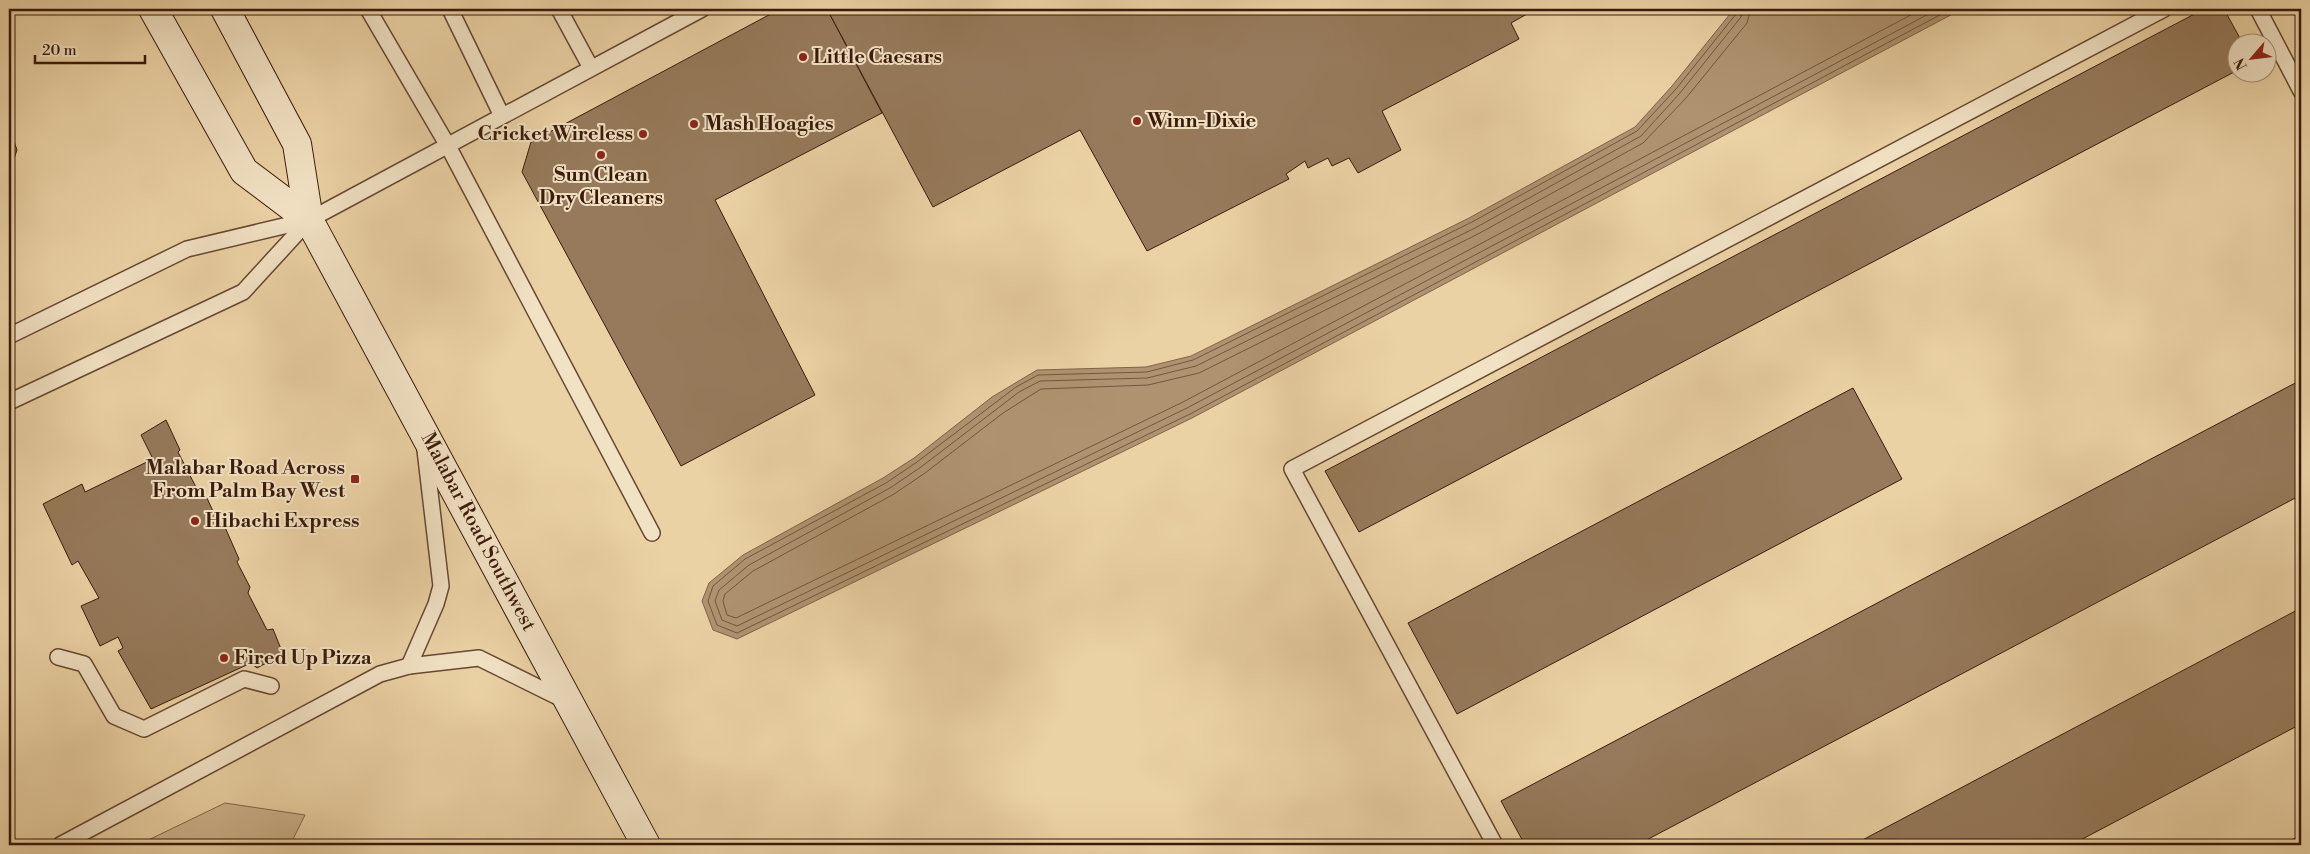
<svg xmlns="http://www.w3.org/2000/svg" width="2310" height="854" font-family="'Libre Bodoni',serif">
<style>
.green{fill:#cdb38b;stroke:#84664a}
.water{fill:#af9370;stroke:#806347}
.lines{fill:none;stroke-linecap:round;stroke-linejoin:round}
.shore{stroke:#74563d;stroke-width:1}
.building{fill:#967a5b;stroke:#3a1a0a}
.service-casing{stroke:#664831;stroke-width:18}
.secondary-casing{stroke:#3a1a0a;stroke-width:30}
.service{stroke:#f2e2c4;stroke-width:15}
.secondary{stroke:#f2e2c4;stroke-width:28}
.poi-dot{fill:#8f2418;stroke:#f2e2c4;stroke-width:2}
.labels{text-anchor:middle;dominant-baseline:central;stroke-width:4;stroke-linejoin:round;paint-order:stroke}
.poi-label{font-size:20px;font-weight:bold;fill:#3a1a0a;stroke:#f2e2c4;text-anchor:start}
.street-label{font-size:20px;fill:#3a1a0a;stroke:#f2e2c4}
</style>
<rect width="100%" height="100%" fill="#ebd2a5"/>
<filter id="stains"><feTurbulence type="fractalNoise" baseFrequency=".004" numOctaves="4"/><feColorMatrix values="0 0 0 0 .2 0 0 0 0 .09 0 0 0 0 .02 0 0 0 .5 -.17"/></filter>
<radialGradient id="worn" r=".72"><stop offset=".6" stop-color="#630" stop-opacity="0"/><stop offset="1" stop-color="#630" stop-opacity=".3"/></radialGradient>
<polygon class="green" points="225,803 305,815 290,845 138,845"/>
<polygon class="water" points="1734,9 1962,9 1192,418 737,639 713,630 702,601 709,583 743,555 883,478 914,458 992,397 1037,370 1146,367 1191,356 1469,218 1635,127 1672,86"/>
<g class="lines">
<g class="shore">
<polyline points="1737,9 1736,14 1676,89 1637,131 1472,222 1193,360 1147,372 1038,375 1016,387 917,462 886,483 745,559 713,586 708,601 717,625 737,633 1190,414 1951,9"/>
<polyline points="1743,9 1741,17 1680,93 1641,136 1475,228 1196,366 1147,378 1040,381 1019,392 921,467 890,488 749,565 719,590 715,601 722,620 737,626 1187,408 1938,9"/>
<polyline points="1751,9 1747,23 1686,98 1643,143 1478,234 1199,373 1148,385 1041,389 1003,413 925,473 894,494 753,571 725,594 723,601 727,615 736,618 1183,402 1922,9"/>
</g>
</g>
<g class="building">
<polygon points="780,9 827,9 882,113 715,200 815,395 681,466 522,172 531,142"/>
<polygon points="827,9 1536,9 1511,23 1519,39 1382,111 1401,150 1358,173 1349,158 1332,166 1328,158 1308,168 1305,161 1286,174 1289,179 1147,251 1080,130 933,207"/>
<polygon points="2204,9 2224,9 2242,42 2238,42 2238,70 1359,532 1325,471"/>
<polygon points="9,127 17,150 9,173"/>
<polygon points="2301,380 2301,495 1637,845 1525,845 1501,801"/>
<polygon points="1853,388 1902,479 1457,714 1408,623"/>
<polygon points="166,420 180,450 178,452 200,495 206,496 218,522 224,525 239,559 237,562 250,587 248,593 267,630 273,629 283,654 257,668 251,663 151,709 118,651 123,648 118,637 100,646 81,606 99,598 78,561 72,565 43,504 82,484 85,492 153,459 141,435"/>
<polygon points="2301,608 2301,724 2071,845 1853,845"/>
<polygon points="2301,835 2301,845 2282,845"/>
</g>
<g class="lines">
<g class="service-casing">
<g id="service">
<polyline points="368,9 448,146 652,533"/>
<polyline points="450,9 502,116"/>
<polyline points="559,9 591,68"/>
<polyline points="2258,9 2301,91"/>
<polyline points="9,336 187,249 309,220 702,9"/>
<polyline points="9,402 243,292 309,220"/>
<polyline points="58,657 84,664 114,716 144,729 244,679 271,686"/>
<polyline points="409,666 436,604 441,586 425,450"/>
<polyline points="60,845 380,674 409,666 479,658 566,701"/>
<polyline points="1495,845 1292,469 2164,9"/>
</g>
</g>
<g class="secondary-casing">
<g id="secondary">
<polyline points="153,9 244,171 309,220"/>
<polyline points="225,9 297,144 309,220 646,845"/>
</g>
</g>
<use href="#service" class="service"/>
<use href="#secondary" class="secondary"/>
</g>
<g class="poi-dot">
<circle cx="803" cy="57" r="5"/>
<circle cx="1137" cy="121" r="5"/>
<circle cx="694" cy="124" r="5"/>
<circle cx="643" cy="134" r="5"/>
<circle cx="601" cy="155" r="5"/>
<rect x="350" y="474" width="10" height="10" rx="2.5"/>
<circle cx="195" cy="521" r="5"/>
<circle cx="224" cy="658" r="5"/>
</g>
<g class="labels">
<g class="poi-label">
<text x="813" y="57">Little Caesars</text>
<text x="1147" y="121">Winn-Dixie</text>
<text x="704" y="124">Mash Hoagies</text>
<text x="633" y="134" text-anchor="end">Cricket Wireless</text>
<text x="601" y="175" text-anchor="middle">Sun Clean<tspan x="601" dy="23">Dry Cleaners</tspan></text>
<text x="345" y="468" text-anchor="end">Malabar Road Across<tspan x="345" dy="23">From Palm Bay West</tspan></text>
<text x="205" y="521">Hibachi Express</text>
<text x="234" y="658">Fired Up Pizza</text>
</g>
<g class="street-label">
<text transform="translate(478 532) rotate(62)">Malabar Road Southwest</text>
</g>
</g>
<rect width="2310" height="854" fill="none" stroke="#ebd2a5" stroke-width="30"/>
<rect x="10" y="10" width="2290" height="834" fill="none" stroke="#3a1a0a" stroke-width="2.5"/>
<rect x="15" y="15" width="2280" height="824" fill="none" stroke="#3a1a0a"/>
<g transform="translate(2252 58) rotate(242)"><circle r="24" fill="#f2e2c4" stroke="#a8927a"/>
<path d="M0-4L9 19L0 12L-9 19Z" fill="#8f2418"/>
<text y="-8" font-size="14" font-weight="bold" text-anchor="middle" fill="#3a1a0a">N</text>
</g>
<path d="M35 55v8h110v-8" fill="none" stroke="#3a1a0a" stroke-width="2.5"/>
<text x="42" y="55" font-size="15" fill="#3a1a0a" stroke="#f2e2c4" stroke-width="4" paint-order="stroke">20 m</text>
<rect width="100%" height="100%" filter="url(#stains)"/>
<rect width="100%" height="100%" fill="url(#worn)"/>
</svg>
